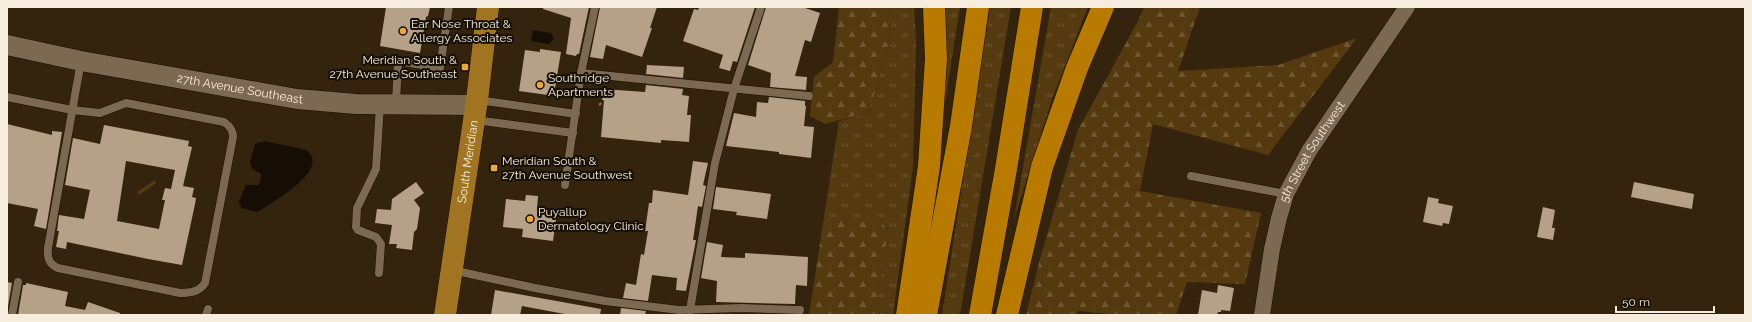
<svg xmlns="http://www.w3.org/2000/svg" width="1752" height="322" font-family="Raleway,sans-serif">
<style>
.grass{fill:url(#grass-tufts)}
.forest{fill:url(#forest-firs)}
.garden{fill:#553a10}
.water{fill:#160e04}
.building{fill:#b5a187;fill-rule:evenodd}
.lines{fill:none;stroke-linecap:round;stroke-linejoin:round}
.service-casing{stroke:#1c0d00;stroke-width:9}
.minor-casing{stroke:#1c0d00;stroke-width:17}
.tertiary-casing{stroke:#1c0d00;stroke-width:21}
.primary-casing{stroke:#1c0d00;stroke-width:23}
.motorway-casing{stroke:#1c0d00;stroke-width:23}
.path{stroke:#7d705c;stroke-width:2.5;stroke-dasharray:3 3;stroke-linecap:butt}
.service{stroke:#7c6951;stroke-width:8}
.minor{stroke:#7c6951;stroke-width:16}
.tertiary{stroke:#7c6951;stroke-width:20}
.primary{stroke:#a07420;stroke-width:22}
.motorway{stroke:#b87b00;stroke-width:22}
.poi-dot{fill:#eda83b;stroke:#160f06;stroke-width:1.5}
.labels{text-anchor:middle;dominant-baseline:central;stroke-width:4;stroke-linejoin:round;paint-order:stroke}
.poi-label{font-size:12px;fill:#f7eddf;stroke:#160f06;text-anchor:start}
.street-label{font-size:12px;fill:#f7eddf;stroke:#160f06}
</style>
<defs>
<pattern id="grass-tufts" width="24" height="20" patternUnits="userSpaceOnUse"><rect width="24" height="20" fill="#553a10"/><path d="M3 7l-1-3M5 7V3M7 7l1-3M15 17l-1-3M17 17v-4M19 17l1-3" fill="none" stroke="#6e5732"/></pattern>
<pattern id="forest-firs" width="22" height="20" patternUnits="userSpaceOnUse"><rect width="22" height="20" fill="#553a10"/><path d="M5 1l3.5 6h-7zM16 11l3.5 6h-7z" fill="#6e5732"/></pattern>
</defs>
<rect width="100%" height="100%" fill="#34240d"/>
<g class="grass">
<polygon points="892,7 914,7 916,43 913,167 893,315 875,315 888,229 878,217 824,217 839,121 869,112 890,39"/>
<polygon points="942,7 960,7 939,141"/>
<polygon points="990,7 1011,7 960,315 942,315"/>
<polygon points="1051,7 1088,7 1052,99 1014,219"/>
</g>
<g class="forest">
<polygon points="833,7 892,7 890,39 869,112 825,124 810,116 814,77 833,62 839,8"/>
<polygon points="1144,7 1200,7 1178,71 1278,65 1357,38 1268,155 1153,124 1140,191 1261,213 1245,284 1187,282 1176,315 1122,315 1078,311 1076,315 1026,315 1041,255 1078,130 1138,21"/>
<polygon points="824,217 878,217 888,230 875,315 809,315"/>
</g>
<polygon class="garden" points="155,180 156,183 139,195 137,192"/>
<g class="water">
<polygon points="533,30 551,33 554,39 549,44 531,41"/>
<path d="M265 141 306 150C332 169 274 201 261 210L257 212 241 208 239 201 246 185H258L260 183 261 174 252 169 250 162 255 144Z"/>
</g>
<g class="building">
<polygon points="386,7 430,7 428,16 426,17 420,53 380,46"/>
<polygon points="543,7 589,7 579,54 577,54 576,56 566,54 571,18 543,9"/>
<polygon points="600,7 657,7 650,28 652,28 642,57 606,45 603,59 590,57"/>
<polygon points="699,7 755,7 737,62 733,61 730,71 719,68 723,55 683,41 694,9 698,10"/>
<polygon points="766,7 802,7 820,13 811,42 805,40 795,76 807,77 806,90 770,87 771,73 748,65"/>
<polygon points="540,49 561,52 555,88 548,95 519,91 525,50 540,52"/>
<polygon points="647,65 684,67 683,78 646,74"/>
<polygon points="646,85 683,89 682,95 689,96 687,115 691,115 689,142 661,140 661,143 601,137 604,100 602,100 603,89 645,92"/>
<polygon points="769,97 805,101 805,106 806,106 804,126 814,127 811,158 779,154 779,152 726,146 734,113 756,117 757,102 768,103"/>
<polygon points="7,124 52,135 52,131 62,132 46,229 34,226 38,209 7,203"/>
<path d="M104 125 189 141 188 146 192 147 183 186 194 188 192 197 196 198 195 204 182 265 148 259 67 242 66 249 56 247 59 231H57L59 215 84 219 90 190 65 185 73 138 100 144ZM126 161 175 170 171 189 165 188 162 200H165L159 229 117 221Z"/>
<polygon points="693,161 708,163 703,185 706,186 702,207 698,206 693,240 696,240 686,291 676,290 677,278 652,275 648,301 623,298 626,283 636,285 641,254 644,255 648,231 645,231 649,203 652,203 653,190 688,195"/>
<polygon points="416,182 424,193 414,200 420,208 417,229 414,232 412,250 396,248 397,244 389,244 392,225 375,223 377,209 391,210 392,199"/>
<polygon points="1634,182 1694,194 1692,209 1631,197"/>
<polygon points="716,187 771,194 767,219 736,215 737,212 713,209"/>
<polygon points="526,195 538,196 537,209 557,212 553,241 522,237 523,229 503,227 506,199 525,201"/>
<polygon points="1428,197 1439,199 1438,203 1453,206 1449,224 1443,223 1442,226 1423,222"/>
<polygon points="1543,207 1555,210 1552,228 1555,228 1553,240 1537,237"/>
<polygon points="707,242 723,245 721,257 745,258 745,253 808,257 807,286 796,285 795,304 716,302 717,281 701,278"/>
<polygon points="7,282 12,283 7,312"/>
<polygon points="26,283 68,292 65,306 85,310 88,302 120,313 120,315 18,315 23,285 26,285"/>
<polygon points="1218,285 1234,288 1230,311 1221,310 1221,312 1218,312 1217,315 1198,315 1202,290 1217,293"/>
<polygon points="495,290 601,309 600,315 570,315 522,306 520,315 491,315"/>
<polygon points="621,308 646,311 645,315 620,315"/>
</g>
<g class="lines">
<g class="service-casing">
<g id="service">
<polyline points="581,73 809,96"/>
<path d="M7 97 72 110 100 113 126 103 224 122C230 126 233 130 233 137L205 283C199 292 190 293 180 293L58 268C49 264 47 258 48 248L81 61"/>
<polyline points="478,100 576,114"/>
<polyline points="396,103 398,61 440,68 449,7"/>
<polyline points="475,120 573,133"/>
<polyline points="1191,176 1286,194"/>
<polyline points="565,185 581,73 595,7"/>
<polyline points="452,270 535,288 605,301 679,310 741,308 800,310"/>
<polyline points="379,273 381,244 376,237 358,230 356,227 357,208 376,169 380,105"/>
<polyline points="690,310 715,163 734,89 761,7"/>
<polyline points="12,315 18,282"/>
<polyline points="206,315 208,309"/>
</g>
</g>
<g class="minor-casing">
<g id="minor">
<path id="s1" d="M1262 315 1272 249 1279 218 1286 194 1309 151 1407 7"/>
</g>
</g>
<g class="tertiary-casing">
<g id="tertiary">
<path id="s2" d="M7 45 81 61 297 99 356 104 476 105"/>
</g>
</g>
<g class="primary-casing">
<g id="primary">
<path id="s3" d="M445 315 477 100 488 7"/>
</g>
</g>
<g class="motorway-casing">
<g id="motorway">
<polyline points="907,315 929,166 936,59 934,7"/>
<polyline points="926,315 961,126 978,7"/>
<polyline points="980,315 1006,169 1032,7"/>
<polyline points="1007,315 1042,167 1077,68 1103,7"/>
</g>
</g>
<polyline class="path" points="599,105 604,101"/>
<use href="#service" class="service"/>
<use href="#minor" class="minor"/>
<use href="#tertiary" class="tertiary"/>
<use href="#primary" class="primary"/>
<use href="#motorway" class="motorway"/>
</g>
<g class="poi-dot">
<circle cx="403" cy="31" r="4"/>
<rect x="461" y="63" width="8" height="8" rx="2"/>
<circle cx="540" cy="85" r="4"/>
<rect x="490" y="164" width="8" height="8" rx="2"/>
<circle cx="530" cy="219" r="4"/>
</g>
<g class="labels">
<g class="poi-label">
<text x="411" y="24">Ear Nose Throat &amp;<tspan x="411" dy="14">Allergy Associates</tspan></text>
<text x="457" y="60" text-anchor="end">Meridian South &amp;<tspan x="457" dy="14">27th Avenue Southeast</tspan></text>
<text x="548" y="78">Southridge<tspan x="548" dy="14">Apartments</tspan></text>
<text x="502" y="161">Meridian South &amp;<tspan x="502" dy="14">27th Avenue Southwest</tspan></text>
<text x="538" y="212">Puyallup<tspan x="538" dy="14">Dermatology Clinic</tspan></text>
</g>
<g class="street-label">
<text stroke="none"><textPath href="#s2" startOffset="237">27th Avenue Southeast</textPath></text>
<text stroke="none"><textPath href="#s1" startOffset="173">5th Street Southwest</textPath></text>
<text stroke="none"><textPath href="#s3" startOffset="155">South Meridian</textPath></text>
</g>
</g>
<rect width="1752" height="322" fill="none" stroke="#f7eddf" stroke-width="16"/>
<path d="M1616 306v6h98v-6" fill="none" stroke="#f7eddf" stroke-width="2"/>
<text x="1622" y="306" font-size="12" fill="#f7eddf" stroke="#160f06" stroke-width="3" paint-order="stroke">50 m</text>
</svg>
